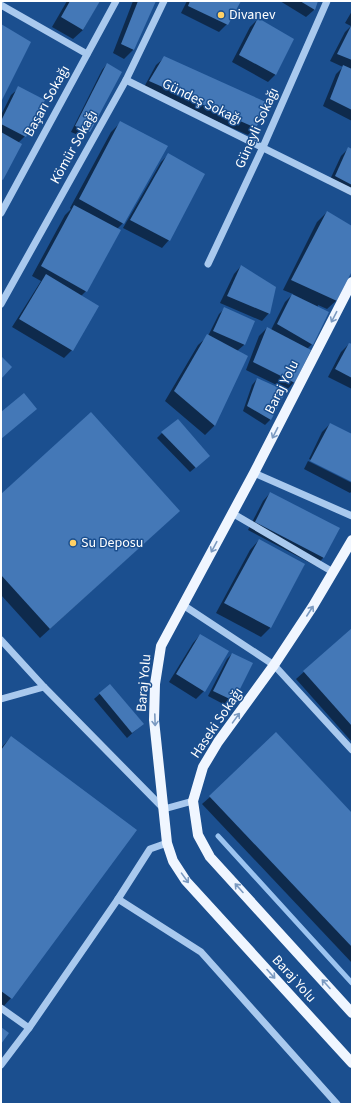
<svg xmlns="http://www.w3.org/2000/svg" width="353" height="1105" font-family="'Source Sans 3',sans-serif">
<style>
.shadow{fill:#0007}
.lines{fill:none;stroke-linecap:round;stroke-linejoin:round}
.stream{stroke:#9cc4f0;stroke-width:5}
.building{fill:#4478b7}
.minor{stroke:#a9c9ee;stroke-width:7}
.major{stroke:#f0f6ff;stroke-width:10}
.oneway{stroke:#7b9ac1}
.poi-dot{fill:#ffd166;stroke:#1b4f8f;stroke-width:1.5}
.labels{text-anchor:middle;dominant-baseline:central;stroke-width:3;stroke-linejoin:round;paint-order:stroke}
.poi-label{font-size:14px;fill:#fff;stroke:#1b4f8f;text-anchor:start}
.street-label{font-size:14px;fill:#fff;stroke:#1b4f8f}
</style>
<rect width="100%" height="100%" fill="#1b4f8f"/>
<g class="shadow">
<polygon points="67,1 99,1 83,30 73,39 52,27"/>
<polygon points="133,1 155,1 133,50 124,59 113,53"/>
<polygon points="187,1 239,1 227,24 219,32 181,13"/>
<polygon points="280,1 317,1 314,10 306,17"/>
<polygon points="352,11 352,121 323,106 336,74 343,67 330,61 345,32 351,26 345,23"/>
<polygon points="258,19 276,74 268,82 232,62 250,27"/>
<polygon points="164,58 255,127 248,135 143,89 156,65"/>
<polygon points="107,64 89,131 83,137 71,132 102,70"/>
<polygon points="19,88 25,136 18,143 21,144 1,181 1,115 11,95"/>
<polygon points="121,122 123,223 117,229 86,291 81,296 72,350 64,358 12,327 41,281 32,276 65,215 71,209 70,208 111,132"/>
<polygon points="348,149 352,150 352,196 328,184 341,156"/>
<polygon points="168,155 169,240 162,248 123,228 161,162"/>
<polygon points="327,212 352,227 352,268 337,300 327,309 318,305 312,344 307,349 294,382 287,390 246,370 259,336 267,328 271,330 285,302 293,294 283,290 317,222"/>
<polygon points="241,266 269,313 262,321 220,303 234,274"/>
<polygon points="224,309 254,321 244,345 237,351 215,425 205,435 165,401 198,345 208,336 219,314"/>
<polygon points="349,344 352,346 352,389 328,377 341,352"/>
<polygon points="257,379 284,391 270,420 265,425 243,411 252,385"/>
<polygon points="330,424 352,435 352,481 309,459 322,432"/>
<polygon points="162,433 203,461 190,472 157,438"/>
<polygon points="308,461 352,483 352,491 350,493 304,469"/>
<polygon points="270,493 339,529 323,558 316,566 248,530 263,501"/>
<polygon points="1,495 169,520 40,638 1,595"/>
<polygon points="259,540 304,565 270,628 261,637 216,613 250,550"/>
<polygon points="352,629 352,742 296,679"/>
<polygon points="200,635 204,691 196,699 169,682 193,643"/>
<polygon points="232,654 251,664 233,700 227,706 208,696 227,659"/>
<polygon points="110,685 137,729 127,738 94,699"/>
<polygon points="11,737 11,998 2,1008 1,748"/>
<polygon points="210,797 352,814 352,963 202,804"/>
</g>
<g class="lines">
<polyline class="stream" points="218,836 352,983"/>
</g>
<g class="building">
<polygon points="70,1 100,1 83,30 61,17"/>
<polygon points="138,1 156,1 134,50 121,44"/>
<polygon points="190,1 241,1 228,25 188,6"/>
<polygon points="300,1 318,1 315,10"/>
<polygon points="258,18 294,39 276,75 239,55"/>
<polygon points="1,24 31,42 1,102"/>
<polygon points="352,24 352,60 337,54"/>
<polygon points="164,56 268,103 256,128 149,81"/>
<polygon points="107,63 122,72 90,132 75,126"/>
<polygon points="343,65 352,69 352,110 330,99"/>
<polygon points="18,86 45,100 26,137 1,124 1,121"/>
<polygon points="120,121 168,146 124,224 79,199"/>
<polygon points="1,132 22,144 3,180 1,179"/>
<polygon points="348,147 352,149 352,185 335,176"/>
<polygon points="168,153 205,174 170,241 130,220"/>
<polygon points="74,205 121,230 87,292 41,266"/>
<polygon points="327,211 352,226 352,271 337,301 291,280"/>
<polygon points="241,265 276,287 270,314 227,296"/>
<polygon points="46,274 99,306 73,351 19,319"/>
<polygon points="292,294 329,312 313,345 277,324"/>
<polygon points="224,307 255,321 245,345 213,331"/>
<polygon points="267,327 311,350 295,383 253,362"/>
<polygon points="207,334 248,356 215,426 174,391"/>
<polygon points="349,343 352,344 352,378 335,369"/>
<polygon points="1,356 12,367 1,379"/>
<polygon points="257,378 286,391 271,420 247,406"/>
<polygon points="24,393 37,409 1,439 1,412"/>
<polygon points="91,412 180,511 50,629 1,575 1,494"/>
<polygon points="178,419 210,456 196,468 161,432"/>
<polygon points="330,423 352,434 352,482 310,461"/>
<polygon points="270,492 340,528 324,558 255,522"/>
<polygon points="259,539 305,564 271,628 224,603"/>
<polygon points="352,628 352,726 303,671"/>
<polygon points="200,634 229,651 205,692 176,674"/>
<polygon points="232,653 253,663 234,701 213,691"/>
<polygon points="110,684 144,724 132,733 99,693"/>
<polygon points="276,732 352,813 352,947 209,796"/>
<polygon points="11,736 137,830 12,999 1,991 1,750"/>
<polygon points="1,1027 9,1033 1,1044"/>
</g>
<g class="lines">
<g class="minor">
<polyline points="1,5 87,54"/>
<polyline points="126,80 352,192"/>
<polyline points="1,213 116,1"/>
<polyline points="208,264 263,147 327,1"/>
<polyline points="1,304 126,80 164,1"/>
<polyline points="254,473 352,516"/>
<polyline points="232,513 333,572"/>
<polyline points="183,605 274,665 352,750"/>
<polyline points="1,640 44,687 164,809 193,801"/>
<polyline points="1,699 44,687"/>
<polyline points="118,899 201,952 337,1104"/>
<polyline points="1,1008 29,1028"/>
<polyline points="1,1065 29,1028 118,899 150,849 167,843"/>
</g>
<g class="major">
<polyline points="352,282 254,473 161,646 155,684 154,720 167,843 173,861 186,881 352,1063"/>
<polyline points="352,540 313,606 274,665 218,742 203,767 193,801 198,835 210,857 352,1013"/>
</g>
</g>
<defs><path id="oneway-shaft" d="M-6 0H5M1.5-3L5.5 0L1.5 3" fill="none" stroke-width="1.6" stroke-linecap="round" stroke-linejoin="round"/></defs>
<g class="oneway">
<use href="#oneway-shaft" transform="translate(334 317) rotate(117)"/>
<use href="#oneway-shaft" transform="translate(275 433) rotate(117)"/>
<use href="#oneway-shaft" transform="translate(214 547) rotate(118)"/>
<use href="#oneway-shaft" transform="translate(310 611) rotate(-57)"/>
<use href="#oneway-shaft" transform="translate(236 718) rotate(-54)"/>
<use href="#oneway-shaft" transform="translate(155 720) rotate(88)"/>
<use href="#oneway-shaft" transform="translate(185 878) rotate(54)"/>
<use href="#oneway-shaft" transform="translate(239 888) rotate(-132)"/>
<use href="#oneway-shaft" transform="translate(271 974) rotate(48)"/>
<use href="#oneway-shaft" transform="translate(326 984) rotate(-132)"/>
</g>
<g class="poi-dot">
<circle cx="221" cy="15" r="4"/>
<circle cx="73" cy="543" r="4"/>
</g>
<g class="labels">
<g class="poi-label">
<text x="229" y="15">Divanev</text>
<text x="81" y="543">Su Deposu</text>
</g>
<g class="street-label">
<text transform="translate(47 101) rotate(-61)">Başarı Sokağı</text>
<text transform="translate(202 102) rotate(26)">Gündeş Sokağı</text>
<text transform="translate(257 128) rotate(-66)">Güneyli Sokağı</text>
<text transform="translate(74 147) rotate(-61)">Kömür Sokağı</text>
<text transform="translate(282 387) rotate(-63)">Baraj Yolu</text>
<text transform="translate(144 683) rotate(-85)">Baraj Yolu</text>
<text transform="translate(217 723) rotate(-56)">Haseki Sokağı</text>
<text transform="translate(294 979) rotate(48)">Baraj Yolu</text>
</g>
</g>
<rect width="353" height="1105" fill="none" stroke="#ffffff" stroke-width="4"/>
</svg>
